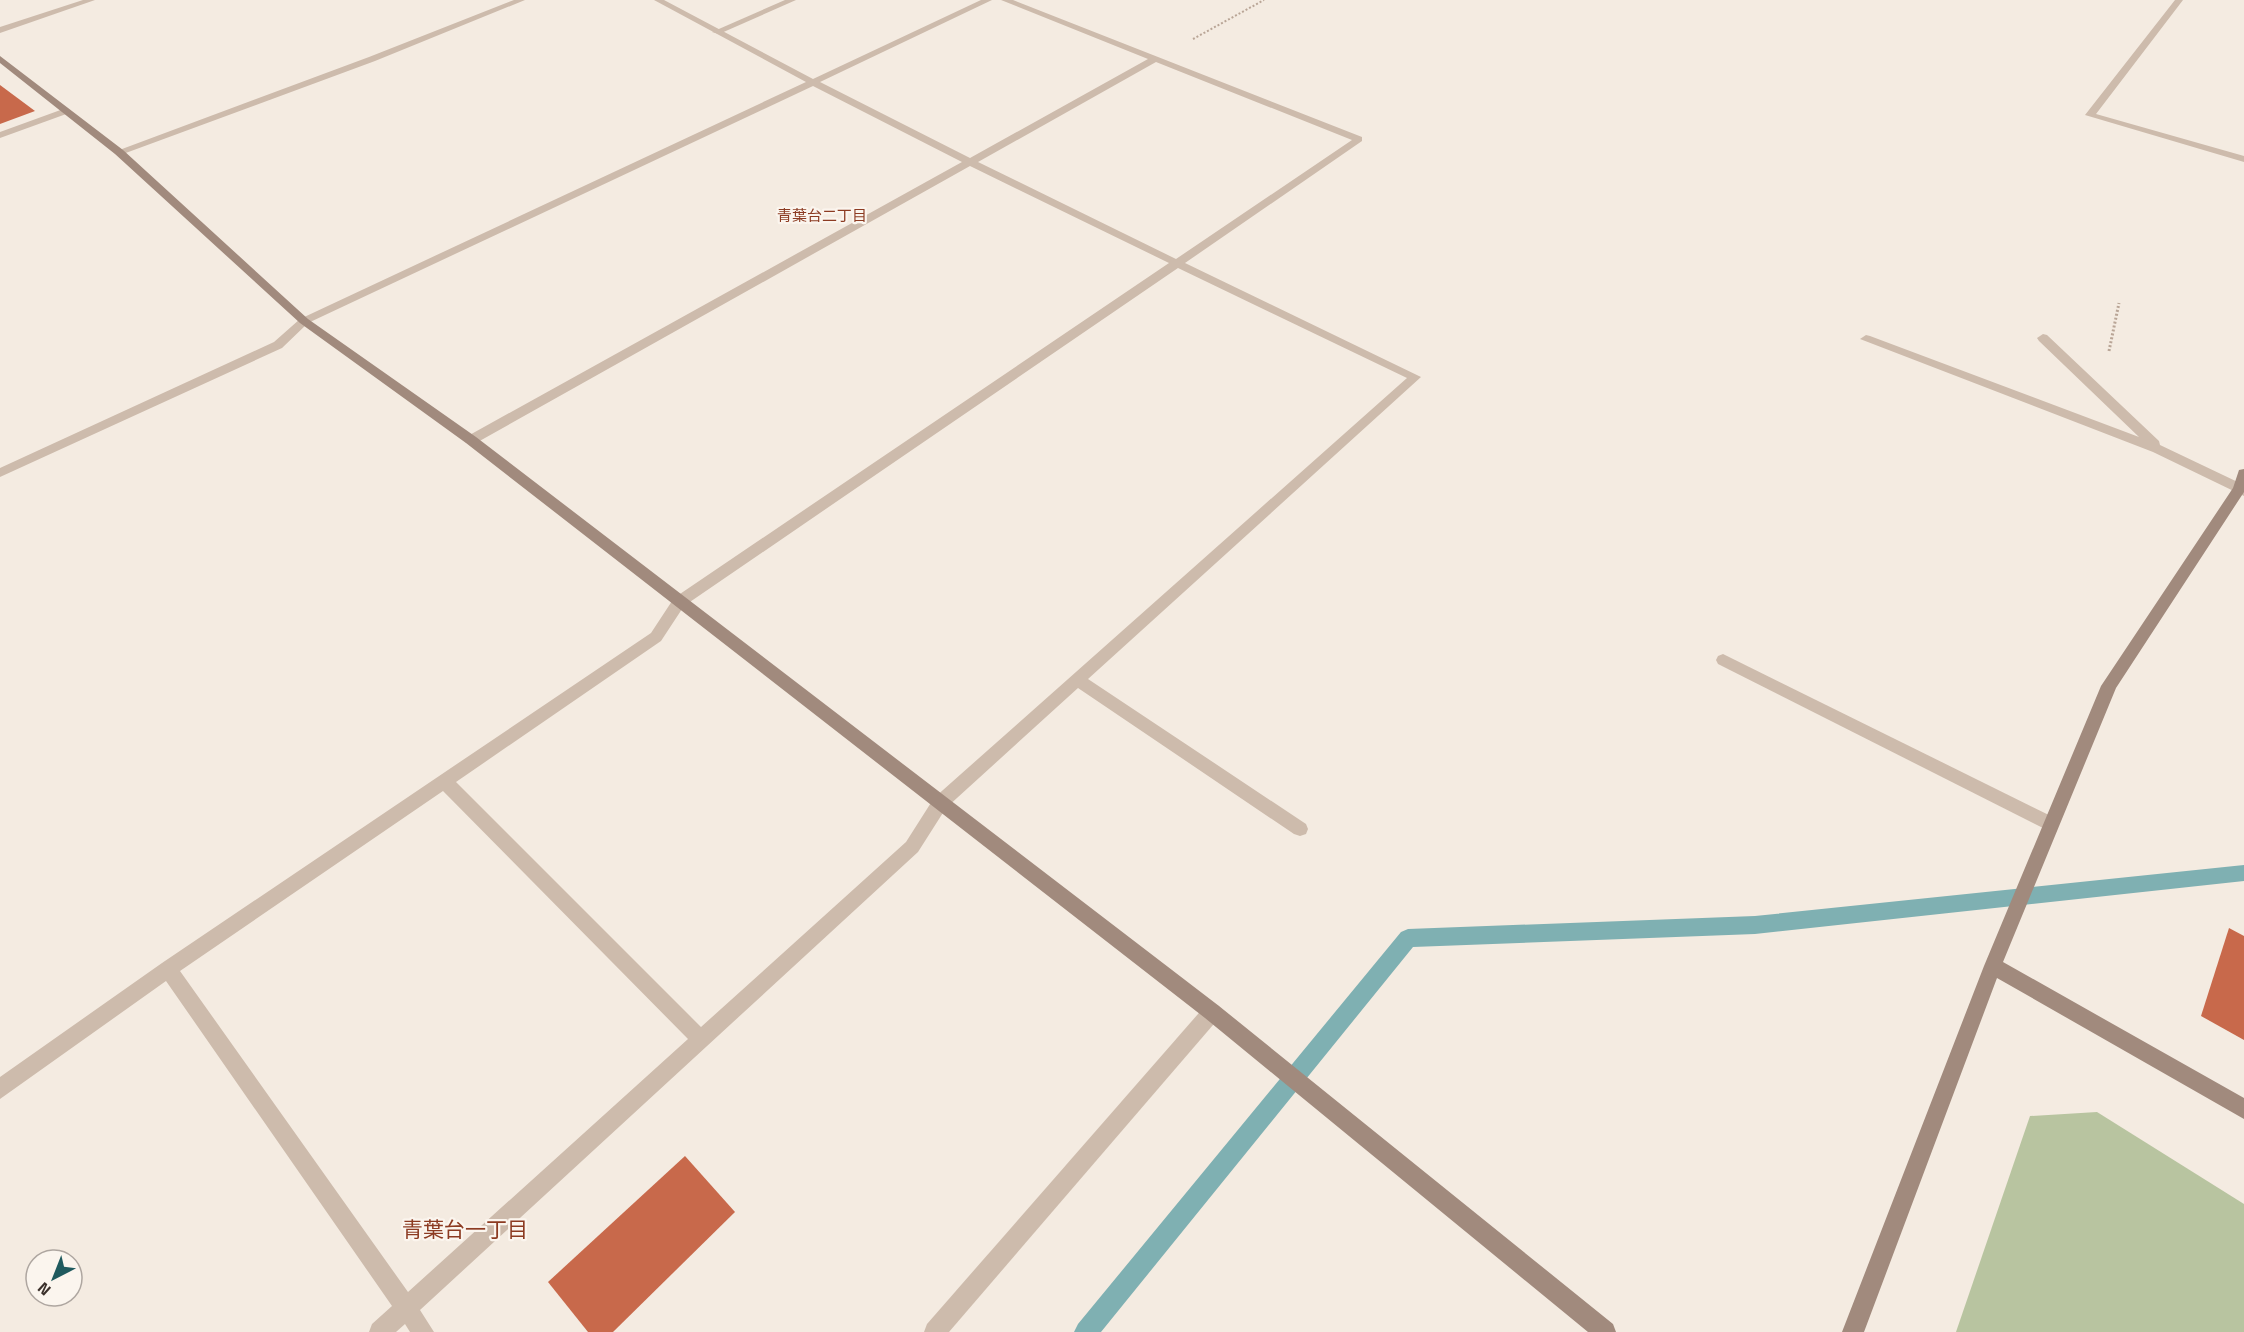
<svg xmlns="http://www.w3.org/2000/svg" width="2244" height="1332" font-family="'Titillium Web','Noto Sans JP',sans-serif">
<style>
.green{fill:#b8c4a0}
.lines{fill:none;stroke-linecap:round;stroke-linejoin:round}
.stream{fill:#7fb0b2;fill-rule:evenodd}
.building{fill:#c8694b}
.path-far1{stroke:#b9a596;stroke-width:2;stroke-dasharray:2 2;stroke-linecap:butt}
.path{stroke:#b9a596;stroke-width:3;stroke-dasharray:2 2;stroke-linecap:butt}
.lane{fill:#cdbbac;fill-rule:evenodd}
.street{fill:#cdbbac;fill-rule:evenodd}
.secondary{fill:#a18a7d;fill-rule:evenodd}
.labels{text-anchor:middle;dominant-baseline:central;stroke-width:4.5;stroke-linejoin:round;paint-order:stroke}
.far-neighbourhood-label{font-size:15px;fill:#8c3b22;stroke:#fbf5ee}
.near-neighbourhood-label{font-size:21px;fill:#8c3b22;stroke:#fbf5ee}
</style>
<rect width="100%" height="100%" fill="#f4ebe1"/>
<polygon class="green" points="2097,1112 2244,1204 2244,1332 1956,1332 2030,1116"/>
<g class="lines">
<polygon class="stream" points="2244,865 2244,881 1755,934 1413,947 1101,1332 1074,1332 1078,1324 1401,932 1408,929 1755,916"/>
</g>
<g class="building">
<polygon points="0,85 35,111 0,124"/>
<polygon points="2229,928 2244,936 2244,1040 2201,1016"/>
<polygon points="685,1156 735,1212 613,1332 588,1332 548,1282"/>
</g>
<g class="lines">
<polyline class="path-far1" points="1193,39 1264,0"/>
<polyline class="path" points="2109,351 2119,303"/>
<polygon class="lane" points="785,0 796,0 719,34 712,32"/>
<g class="street">
<polygon points="83,0 95,0 0,33 0,27"/>
<polygon points="514,0 525,0 375,61 123,154 114,152 369,57"/>
<path d="M654 0H664L813 79 981 0H992L820 82 970 158 1148 59 1001 0H1013L1362 137V141L1185 263 1421 377 1088 679 1306 824 1308 829 1306 834 1300 836 1294 834 1078 688 946 808 918 852 420 1310 434 1332H410L405 1324 396 1332H369L372 1324 392 1306 166 981 0 1099V1077L162 963 651 633 674 598 1169 263 970 166 476 443H466L465 440 466 437 962 162 813 86 308 323 282 348 0 477V468L274 342 300 319 806 82ZM1156 62 1352 140 1176 259 978 162ZM1178 268 1407 378 934 798 906 842 701 1027 456 782 661 641 684 606ZM443 791 688 1039 408 1292 180 971Z"/>
<polygon points="2175,0 2183,0 2096,114 2244,156 2244,162 2085,115"/>
<polygon points="66,108 71,111 69,113 0,138 0,132"/>
<polygon points="2043,334 2047,335 2159,441 2160,445 2244,485 2244,496 2153,452 1860,339 1866,335 1870,336 2139,437 2039,341 2037,338"/>
<polygon points="1723,654 2057,819 2059,824 2057,829 2051,831 2045,829 1718,664 1716,660 1718,656"/>
<polygon points="1212,1003 1219,1006 1221,1012 1219,1018 949,1332 924,1332 927,1324 1205,1006"/>
</g>
<g class="secondary">
<polygon points="0,56 123,150 308,319 476,437 1219,1006 1613,1324 1616,1332 1588,1332 1205,1018 466,443 300,323 115,154 0,63"/>
<polygon points="2244,469 2244,492 2116,688 2003,962 2244,1098 2244,1119 1997,978 1864,1332 1842,1332 1984,966 2101,686 2233,488 2239,470"/>
</g>
</g>
<g class="labels">
<g class="far-neighbourhood-label">
<text x="822" y="215">青葉台二丁目</text>
</g>
<g class="near-neighbourhood-label">
<text x="465" y="1229">青葉台一丁目</text>
</g>
</g>
<g transform="translate(54 1278) rotate(222)"><circle r="28" fill="#fbf5ee" stroke="#aea6a0" stroke-width="1.5"/>
<path d="M0-4.5L10 22L0 15L-10 22Z" fill="#1f5a5e"/>
<text y="-9" font-size="16" font-weight="bold" text-anchor="middle" fill="#3b302b">N</text>
</g>
</svg>
